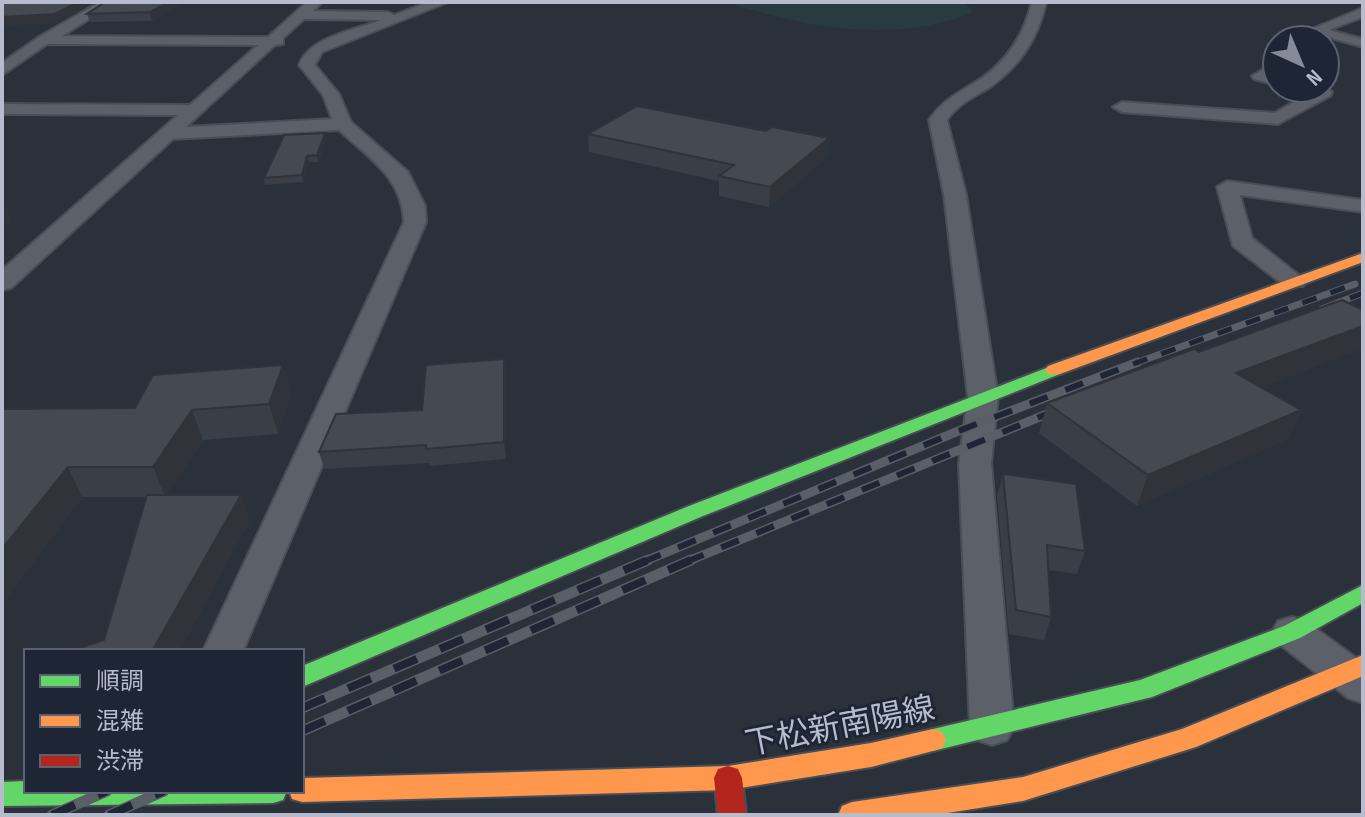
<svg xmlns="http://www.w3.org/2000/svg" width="1365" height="817" font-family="'Sofia Sans Condensed','Noto Sans JP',sans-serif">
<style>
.green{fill:#283b41}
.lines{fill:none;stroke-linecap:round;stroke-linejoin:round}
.street-casing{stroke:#494d55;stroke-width:4}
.fast-casing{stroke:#494d55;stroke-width:4}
.slow-casing{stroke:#494d55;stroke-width:4}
.jam-casing{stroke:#494d55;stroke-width:4}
.street{fill:#5c6069;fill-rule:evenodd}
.fast{fill:#63d668;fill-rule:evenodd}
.slow{fill:#ff974d;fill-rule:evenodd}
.jam{fill:#b3261e;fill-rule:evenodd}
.rail-far2-casing{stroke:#5a5e66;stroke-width:7}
.rail-far1-casing{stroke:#5a5e66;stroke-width:9}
.rail-casing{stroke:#5a5e66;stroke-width:11}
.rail-far2{stroke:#1e2636;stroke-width:5;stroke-dasharray:15;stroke-linecap:butt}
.rail-far1{stroke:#1e2636;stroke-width:6;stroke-dasharray:19;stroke-linecap:butt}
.rail{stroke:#1e2636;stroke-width:8;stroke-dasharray:25;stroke-linecap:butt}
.wall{fill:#3a3f47}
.shaded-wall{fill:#303339}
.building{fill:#444952;stroke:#303339;stroke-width:2}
.labels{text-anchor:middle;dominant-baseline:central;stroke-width:6;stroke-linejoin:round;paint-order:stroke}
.near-street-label{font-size:32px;fill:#b6bccb;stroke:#1e2636}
</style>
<rect width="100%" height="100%" fill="#2b313b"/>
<path class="green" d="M726 2H964L973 12C896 45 804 27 726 2Z"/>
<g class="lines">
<g class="street-casing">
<g id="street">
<path d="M100 2H116L62 36 268 37 307 2H322L313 11 388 12 394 15 429 2H448L322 52 315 65 339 94 351 122 408 172 425 206 426 222 243 651H203L404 222C402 177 369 158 339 130L173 139 11 288 2 290V270L178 115 2 114V104L190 105 258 45 47 44 2 75V63L39 37ZM304 19 381 20C355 30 309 37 299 65L323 95 332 119 186 127 275 45 283 44V38Z"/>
<path d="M1032 2H1046C1038 39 1019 68 987 89 972 98 957 105 947 120L966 195 998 397 991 463 1014 727 1007 740 992 745 977 740 970 727 959 463 968 397 944 195 929 120C943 99 962 91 982 78 1009 59 1024 34 1032 2Z"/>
<polygon points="1363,8 1363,17 1329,30 1363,39 1363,47 1307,31"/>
<polygon points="1277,61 1277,73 1274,74 1277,75 1277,85 1254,79 1252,76"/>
<polygon points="1325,87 1332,92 1330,96 1278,124 1122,112 1113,107 1122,102 1275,113 1309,93 1300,88"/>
<polygon points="1227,181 1363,200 1363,212 1240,195 1252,238 1306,281 1303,286 1285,286 1233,246 1217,187"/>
<polygon points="1292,617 1306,621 1363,663 1363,703 1348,698 1278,643 1272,632 1278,621"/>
</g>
</g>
<g class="fast-casing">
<g id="fast">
<polygon points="1054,365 1063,370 1060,374 703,516 302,687 302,666 689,506"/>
<polygon points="1363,585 1363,603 1300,638 1152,697 933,751 924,748 920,740 924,732 933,729 1140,680 1284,626"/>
<polygon points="26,781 26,791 287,791 283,800 273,803 2,806 2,782"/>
</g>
</g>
<g class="slow-casing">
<g id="slow">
<polygon points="1363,253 1363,262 1060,374 1048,374 1045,370 1048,366"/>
<polygon points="1363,655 1363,676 1196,747 1023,801 935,815 838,815 842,806 852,802 1023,777 1182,729"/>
<polygon points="933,729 942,732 946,740 942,748 933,751 871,767 728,790 302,802 292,799 289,791 302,791 302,778 728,766 871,743"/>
</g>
</g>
<g class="jam-casing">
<polygon id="jam" points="728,766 738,769 742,778 746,815 718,815 714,778 718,769"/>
</g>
<use href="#street" class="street"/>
<use href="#fast" class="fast"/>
<use href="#slow" class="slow"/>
<use href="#jam" class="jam"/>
<g class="rail-far2-casing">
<g id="rail-far2">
<polyline points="1322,309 1363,293"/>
<polyline points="1133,364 1355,284"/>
</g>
</g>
<g class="rail-far1-casing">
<g id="rail-far1">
<polyline points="643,562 956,432 1138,362"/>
<polyline points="686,562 1064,407"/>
</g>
</g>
<g class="rail-casing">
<g id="rail">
<polyline points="302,708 648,560"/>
<polyline points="302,731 691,560"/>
<polyline points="52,815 107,791"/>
<polyline points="109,815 164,791"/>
</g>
</g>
<use href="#rail-far2" class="rail-far2"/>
<use href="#rail-far1" class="rail-far1"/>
<use href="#rail" class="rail"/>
</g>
<g class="wall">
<polygon points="184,2 152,21 90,22 87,14"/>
<polygon points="766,131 829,138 827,157 769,207 719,196 719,181 589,152 588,134"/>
<polygon points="325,133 327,139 318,162 309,162 303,182 265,185 264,178"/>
<polygon points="1363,310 1363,348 1262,387 1301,410 1288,439 1137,506 1039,433 1047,403 1199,352"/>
<polygon points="504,359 506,375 506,459 429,466 429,463 324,469 319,452 422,410"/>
<polygon points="283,365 291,394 278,434 203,440 166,495 250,521 104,640 147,497 82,497 2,604 2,409 135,408"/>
<polygon points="1003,474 1085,551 1077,574 1048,570 1051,617 1044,640 1009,634 997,496"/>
</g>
<g class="shaded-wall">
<polygon points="78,2 95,2 58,23 2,26 2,17"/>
<polygon points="168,2 184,2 152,21 150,12"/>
<polygon points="325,133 327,139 318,162 317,155"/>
<polygon points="829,138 827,157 769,207 770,187"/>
<polygon points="307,156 309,162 303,182 302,175"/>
<polygon points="2,198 12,221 2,229"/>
<polygon points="1363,326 1363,348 1225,402 1236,373"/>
<polygon points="504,359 506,375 506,459 504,442"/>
<polygon points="283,365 291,394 278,434 269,404"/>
<polygon points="192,410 203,440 165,497 153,467"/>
<polygon points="1301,410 1288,439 1137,506 1148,475"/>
<polygon points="68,467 82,497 2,604 2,549"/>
<polygon points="241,495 250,521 180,651 152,651"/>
</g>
<g class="building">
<polygon points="2,2 78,2 55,14 2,17"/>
<polygon points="105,2 168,2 150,12 87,14"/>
<polygon points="637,106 766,131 772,127 829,138 770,187 719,176 734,165 588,134"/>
<polygon points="325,133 317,155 307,156 302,175 264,178 284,135"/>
<polygon points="1342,300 1363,310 1363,326 1236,373 1301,410 1148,475 1047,403 1194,349 1199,352"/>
<polygon points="504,359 504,442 426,449 426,445 319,452 336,414 422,410 426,365"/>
<polygon points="283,365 269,404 192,410 153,467 68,467 2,549 2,409 135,408 153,375"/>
<polygon points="1003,474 1076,484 1085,551 1047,545 1051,617 1016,610"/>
<polygon points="147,495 241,495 152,651 76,651 80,648 104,640"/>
</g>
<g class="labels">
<g class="near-street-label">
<text transform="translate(840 727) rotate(-11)">下松新南陽線</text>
</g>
</g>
<rect width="1365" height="817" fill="none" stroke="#b6bccb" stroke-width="8"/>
<rect x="24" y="649" width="280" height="144" fill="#1e2636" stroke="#5b6272" stroke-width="2"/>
<rect x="40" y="675" width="40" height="12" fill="#63d668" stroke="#5b6272" stroke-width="2"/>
<text x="96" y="689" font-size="24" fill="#b6bccb">順調</text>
<rect x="40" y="715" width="40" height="12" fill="#ff974d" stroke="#5b6272" stroke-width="2"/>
<text x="96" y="729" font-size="24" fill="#b6bccb">混雑</text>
<rect x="40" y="755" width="40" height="12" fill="#b3261e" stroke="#5b6272" stroke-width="2"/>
<text x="96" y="769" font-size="24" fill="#b6bccb">渋滞</text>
<g transform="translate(1301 64) rotate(136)"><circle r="38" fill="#1e2636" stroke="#5b6272" stroke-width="2"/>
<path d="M0-6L14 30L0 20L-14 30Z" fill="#858b99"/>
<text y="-12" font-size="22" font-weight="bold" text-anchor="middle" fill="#b6bccb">N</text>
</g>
</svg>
